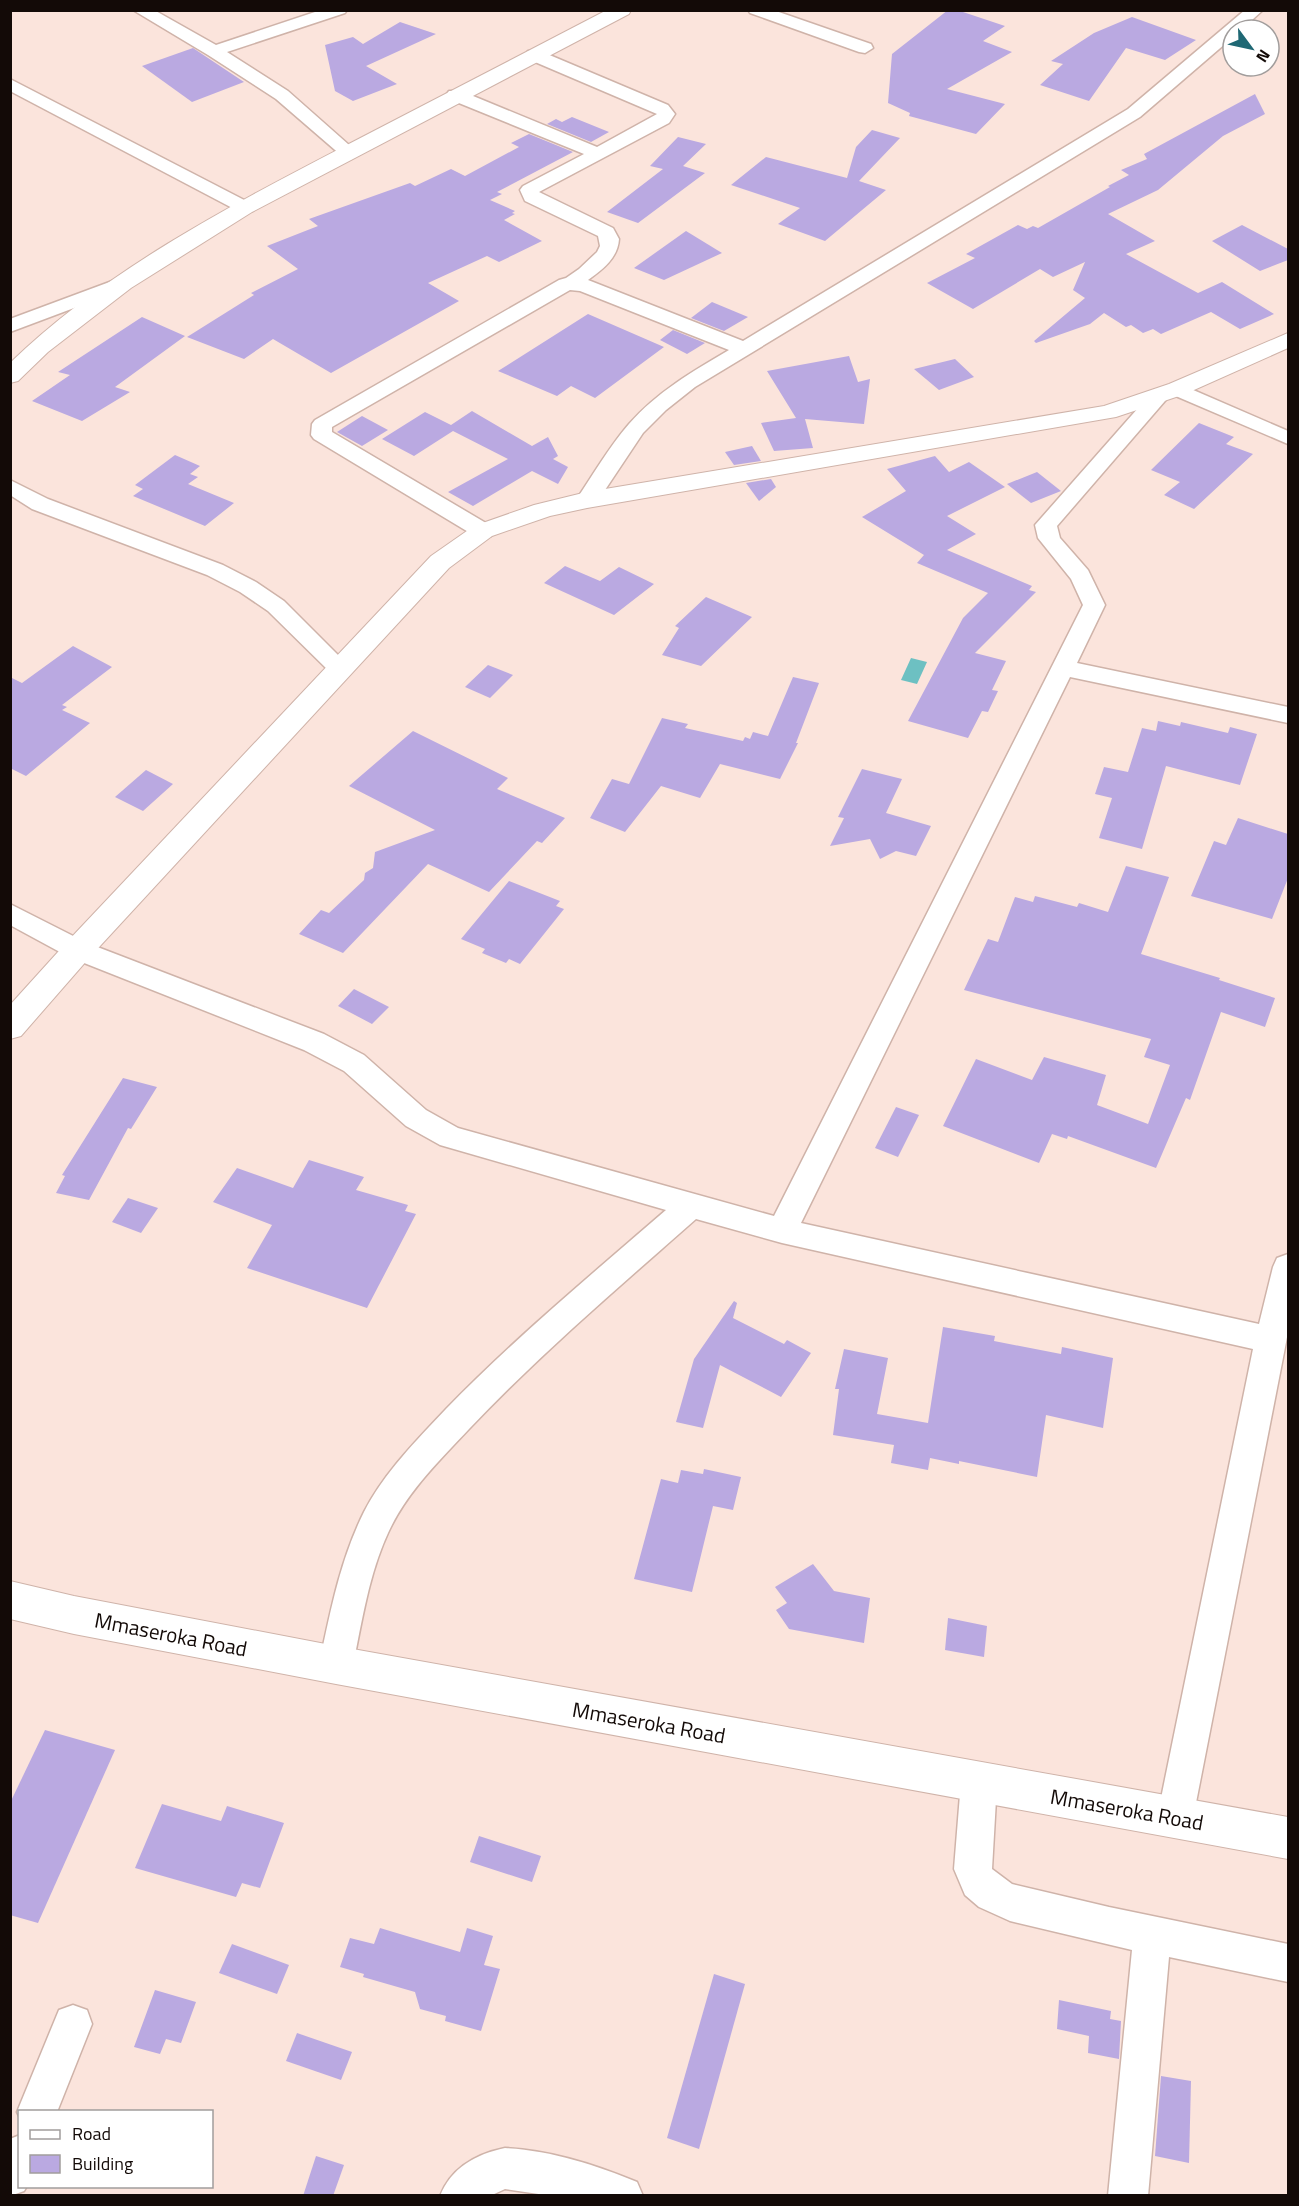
<svg xmlns="http://www.w3.org/2000/svg" width="1299" height="2206" font-family="'Titillium Web',sans-serif">
<style>
.water{fill:#6dc0c2}
.building{fill:#baa9e1}
.lines{fill:none;stroke-linecap:round;stroke-linejoin:round}
.minor-casing{stroke:#cfb3a9;stroke-width:3}
.tertiary-casing{stroke:#cfb3a9;stroke-width:2}
.minor{fill:#fff;fill-rule:evenodd}
.tertiary{fill:#fff;fill-rule:evenodd}
.labels{text-anchor:middle;dominant-baseline:central;stroke-width:6;stroke-linejoin:round;paint-order:stroke}
.near-street-label{font-size:21px;fill:#130a07;stroke:#fff}
</style>
<rect width="100%" height="100%" fill="#fbe4dc"/>
<polygon class="water" points="911,658 927,662 917,684 901,680"/>
<g class="building">
<polygon points="948,10 957,10 1005,26 983,41 1012,52 947,89 1005,104 976,134 909,116 910,113 888,103 892,54"/>
<polygon points="1132,17 1196,40 1165,60 1126,48 1089,101 1040,85 1063,64 1051,61 1094,33"/>
<polygon points="400,22 436,34 366,66 397,84 353,101 335,91 325,45 353,37 363,44"/>
<polygon points="193,48 244,82 192,102 142,66"/>
<polygon points="1255,94 1265,114 1223,136 1158,190 1108,214 1155,241 1126,254 1198,293 1222,282 1274,314 1240,329 1211,312 1161,334 1153,329 1143,333 1131,325 1126,327 1104,313 1090,324 1036,343 1034,341 1085,298 1073,290 1085,262 1053,277 1040,269 973,309 927,283 975,258 966,254 1018,225 1027,229 1033,226 1038,228 1110,187 1108,186 1129,175 1121,170 1147,159 1144,154"/>
<polygon points="572,117 609,132 591,142 547,124 556,119 562,122"/>
<polygon points="872,130 900,138 859,181 886,190 825,241 778,224 800,208 731,185 766,157 847,178 856,147"/>
<polygon points="529,134 573,152 497,192 502,194 490,200 515,211 512,213 515,214 504,220 542,241 499,262 487,256 428,283 459,301 331,373 273,339 244,359 187,337 254,295 251,293 298,269 267,246 318,226 309,219 410,183 415,186 451,169 465,176 519,147 511,143"/>
<polygon points="678,137 706,144 683,166 705,173 638,223 607,212 663,169 650,166"/>
<polygon points="1242,225 1288,249 1288,260 1260,271 1212,241"/>
<polygon points="686,231 722,253 664,280 634,268"/>
<polygon points="712,302 748,317 724,331 691,318"/>
<polygon points="588,314 664,347 595,398 571,386 557,396 498,371"/>
<polygon points="142,317 185,336 115,387 130,392 82,421 32,401 70,375 58,372"/>
<polygon points="673,330 705,343 687,354 660,340"/>
<polygon points="849,356 858,382 870,379 864,424 805,419 813,448 774,451 761,423 796,418 767,371"/>
<polygon points="955,359 974,377 939,390 914,369"/>
<polygon points="472,411 532,446 548,437 558,456 553,459 568,467 558,484 532,471 473,506 448,492 508,459 453,431 414,456 382,439 425,412 451,425"/>
<polygon points="362,416 388,430 362,446 337,432"/>
<polygon points="1199,423 1234,437 1226,444 1253,454 1194,509 1164,495 1180,482 1151,470"/>
<polygon points="752,446 761,461 734,465 725,452"/>
<polygon points="175,455 200,466 190,474 198,477 188,484 234,503 205,526 133,496 143,489 135,485"/>
<polygon points="935,456 949,472 969,462 1005,487 947,516 976,534 947,550 1032,586 1029,590 1036,592 975,653 1006,661 992,690 998,691 988,712 982,711 968,738 908,721 963,618 988,593 917,563 924,555 862,517 906,491 887,469"/>
<polygon points="1037,472 1061,491 1031,503 1007,484"/>
<polygon points="771,479 776,487 759,501 746,483"/>
<polygon points="565,566 600,581 619,567 654,584 614,615 544,583"/>
<polygon points="706,597 752,617 701,666 662,655 679,628 675,626"/>
<polygon points="73,646 112,667 62,705 67,707 62,710 90,723 26,776 10,768 10,677 22,683"/>
<polygon points="488,665 513,675 490,698 465,687"/>
<polygon points="793,677 819,683 796,743 798,743 780,779 720,764 700,798 661,786 625,832 590,818 612,779 629,784 662,718 688,724 685,728 743,741 745,737 750,739 753,732 768,736"/>
<polygon points="1158,721 1180,726 1181,722 1228,733 1230,727 1257,734 1240,785 1166,766 1142,849 1099,838 1112,798 1095,794 1104,767 1128,772 1142,728 1156,731"/>
<polygon points="413,731 508,778 497,789 565,818 542,843 537,841 489,892 428,864 343,953 299,934 321,910 329,913 364,880 365,873 373,868 375,852 435,830 349,786"/>
<polygon points="862,769 902,779 886,813 931,826 916,856 896,851 880,859 870,839 830,846 844,818 838,817"/>
<polygon points="146,770 173,784 143,811 115,797"/>
<polygon points="1238,818 1288,834 1288,878 1272,919 1191,896 1214,841 1226,845"/>
<polygon points="1126,866 1169,877 1141,954 1220,978 1219,980 1275,998 1265,1027 1221,1012 1190,1100 1186,1098 1156,1168 1068,1136 1067,1139 1052,1134 1039,1163 943,1126 976,1059 1032,1080 1044,1057 1106,1075 1097,1105 1148,1124 1170,1065 1144,1057 1151,1039 964,990 988,939 998,942 1015,897 1033,902 1035,896 1077,907 1079,903 1108,912"/>
<polygon points="509,881 560,901 556,906 564,909 520,964 509,959 506,963 482,953 485,949 461,939"/>
<polygon points="354,989 389,1007 372,1024 338,1006"/>
<polygon points="123,1078 157,1087 131,1129 128,1128 89,1200 56,1193 65,1176 62,1175"/>
<polygon points="896,1107 919,1115 898,1157 875,1148"/>
<polygon points="309,1160 364,1177 356,1190 408,1205 405,1211 416,1214 367,1308 247,1268 272,1225 213,1202 237,1168 293,1188"/>
<polygon points="128,1198 158,1208 141,1233 112,1222"/>
<polygon points="734,1301 737,1303 733,1318 784,1344 787,1340 811,1353 781,1397 720,1365 703,1428 676,1422 694,1359"/>
<polygon points="943,1327 995,1336 994,1341 1061,1354 1062,1347 1113,1358 1103,1428 1046,1415 1037,1477 959,1461 959,1464 930,1458 928,1470 891,1463 894,1445 833,1435 839,1389 835,1389 844,1349 888,1358 877,1414 928,1423"/>
<polygon points="704,1469 741,1477 733,1510 713,1506 692,1592 634,1579 661,1479 678,1483 681,1470 703,1474"/>
<polygon points="813,1564 834,1591 870,1598 864,1643 789,1629 776,1610 787,1603 775,1587"/>
<polygon points="948,1618 987,1626 984,1657 945,1650"/>
<polygon points="45,1730 115,1750 38,1923 10,1915 10,1803"/>
<polygon points="162,1804 221,1821 227,1806 284,1823 260,1888 242,1883 236,1897 135,1868"/>
<polygon points="479,1836 541,1856 532,1882 470,1862"/>
<polygon points="380,1928 460,1952 467,1928 493,1936 484,1965 500,1969 481,2031 445,2021 446,2016 420,2009 415,1992 363,1977 364,1974 340,1967 350,1938 374,1944"/>
<polygon points="232,1944 289,1965 277,1994 219,1973"/>
<polygon points="714,1974 745,1984 699,2149 667,2138"/>
<polygon points="155,1990 196,2002 181,2043 166,2039 160,2054 134,2047"/>
<polygon points="1059,2000 1111,2011 1110,2019 1121,2021 1119,2059 1088,2053 1089,2036 1057,2029"/>
<polygon points="297,2033 352,2052 341,2080 286,2061"/>
<polygon points="1161,2076 1191,2081 1189,2163 1155,2156"/>
<polygon points="316,2156 344,2165 333,2196 303,2196"/>
</g>
<g class="lines">
<g class="minor-casing">
<g id="minor">
<polygon points="133,10 154,10 216,45 321,10 347,10 345,13 227,52 288,91 357,152 354,156 342,156 276,99 208,55"/>
<polygon points="748,10 773,10 871,44 873,48 865,53 859,52 750,13"/>
<path d="M1245 10H1263L1241 30H1233V37L1140 117 695 387 666 410 643 433 595 505 587 507 579 505 576 500C593 475 609 447 629 424 657 392 693 371 729 350L580 291 570 290 332 427V432L491 526 494 531 491 536 483 538 475 536 314 439 311 435 312 424 315 420 559 280 566 278 579 269 597 252 600 246 598 236 525 201 520 190 523 186 584 154 449 99 446 95 449 91H461L597 147 657 114 528 59 526 55 528 51H540L668 105 675 114 669 123 539 192 613 228 619 239C618 258 602 270 588 280L743 341 1128 109Z"/>
<polygon points="10,79 250,203 253,207 250,211 238,211 10,91"/>
<polygon points="123,277 130,279 133,283 130,287 10,332 10,319"/>
<path d="M1177 383 1288 431V444L1171 394 1057 526 1060 538 1088 570 1105 605 1077 663 1288 707V723L1070 677 801 1223 1259 1324 1273 1267 1277 1258 1288 1254V1332L1193 1818 1188 1831 1175 1836 1162 1831 1157 1818 1253 1349 782 1243 696 1219C619 1287 540 1354 469 1429 439 1461 406 1493 388 1533 369 1574 362 1621 353 1665L348 1677 336 1682 324 1677 319 1665C330 1613 340 1560 364 1512 384 1473 416 1441 446 1409 515 1338 591 1275 666 1210L440 1145 406 1126 344 1071 304 1050 69 957 10 925V904L87 943 324 1034 364 1055 426 1110 458 1128 774 1216 1083 605 1071 579 1038 538 1035 525 1154 390 1167 389 1170 385Z"/>
<polygon points="10,480 48,499 223,565 256,582 284,601 351,668 347,673 339,676 331,673 268,611 240,592 207,575 32,509 10,495"/>
<polygon points="979,1764 992,1769 997,1782 992,1869 1012,1884 1109,1907 1288,1944 1288,1982 1169,1957 1148,2196 1108,2196 1132,1950 1010,1921 979,1907 965,1895 954,1869 961,1782 966,1769"/>
<polygon points="73,2005 87,2010 92,2024 57,2112 20,2112 20,2118 17,2112 59,2010"/>
<polygon points="20,2135 20,2186 27,2186 24,2191 10,2196 10,2139"/>
<path d="M505 2148C549 2150 597 2165 637 2182L643 2196H552L505 2189 490 2196H440C451 2168 476 2154 505 2148Z"/>
</g>
</g>
<g class="tertiary-casing">
<g id="tertiary">
<path d="M607 10H631L629 14 252 212 131 288 48 352 18 381 10 383V363C106 270 228 207 345 146 432 101 519 56 607 10Z"/>
<polygon points="1288,333 1288,348 1185,394 1116,417 587,508 550,516 492,536 449,568 89,958 21,1036 10,1039 10,1005 67,942 431,556 474,526 534,505 587,492 1104,406 1169,384"/>
<polygon points="10,1581 74,1596 336,1646 1288,1817 1288,1859 336,1684 74,1634 10,1619"/>
</g>
</g>
<use href="#minor" class="minor"/>
<use href="#tertiary" class="tertiary"/>
</g>
<g class="labels">
<g class="near-street-label">
<text transform="translate(171 1634) rotate(11)">Mmaseroka Road</text>
<text transform="translate(649 1722) rotate(10)">Mmaseroka Road</text>
<text transform="translate(1127 1809) rotate(10)">Mmaseroka Road</text>
</g>
</g>
<rect width="1299" height="2206" fill="none" stroke="#130a07" stroke-width="24"/>
<rect x="18" y="2110" width="195" height="78" fill="#ffffff" stroke="#a19d9c" stroke-width="1.5"/>
<rect x="30" y="2130" width="30" height="9" fill="#ffffff" stroke="#a19d9c" stroke-width="1.5"/>
<text x="72" y="2140" font-size="18" fill="#130a07">Road</text>
<rect x="30" y="2155" width="30" height="18" fill="#baa9e1" stroke="#a19d9c" stroke-width="1.5"/>
<text x="72" y="2170" font-size="18" fill="#130a07">Building</text>
<g transform="translate(1251 48) rotate(123)"><circle r="28" fill="#ffffff" stroke="#a19d9c" stroke-width="1.5"/>
<path d="M0-4.5L10 22L0 15L-10 22Z" fill="#1f6874"/>
<text y="-9" font-size="16" font-weight="bold" text-anchor="middle" fill="#130a07">N</text>
</g>
</svg>
